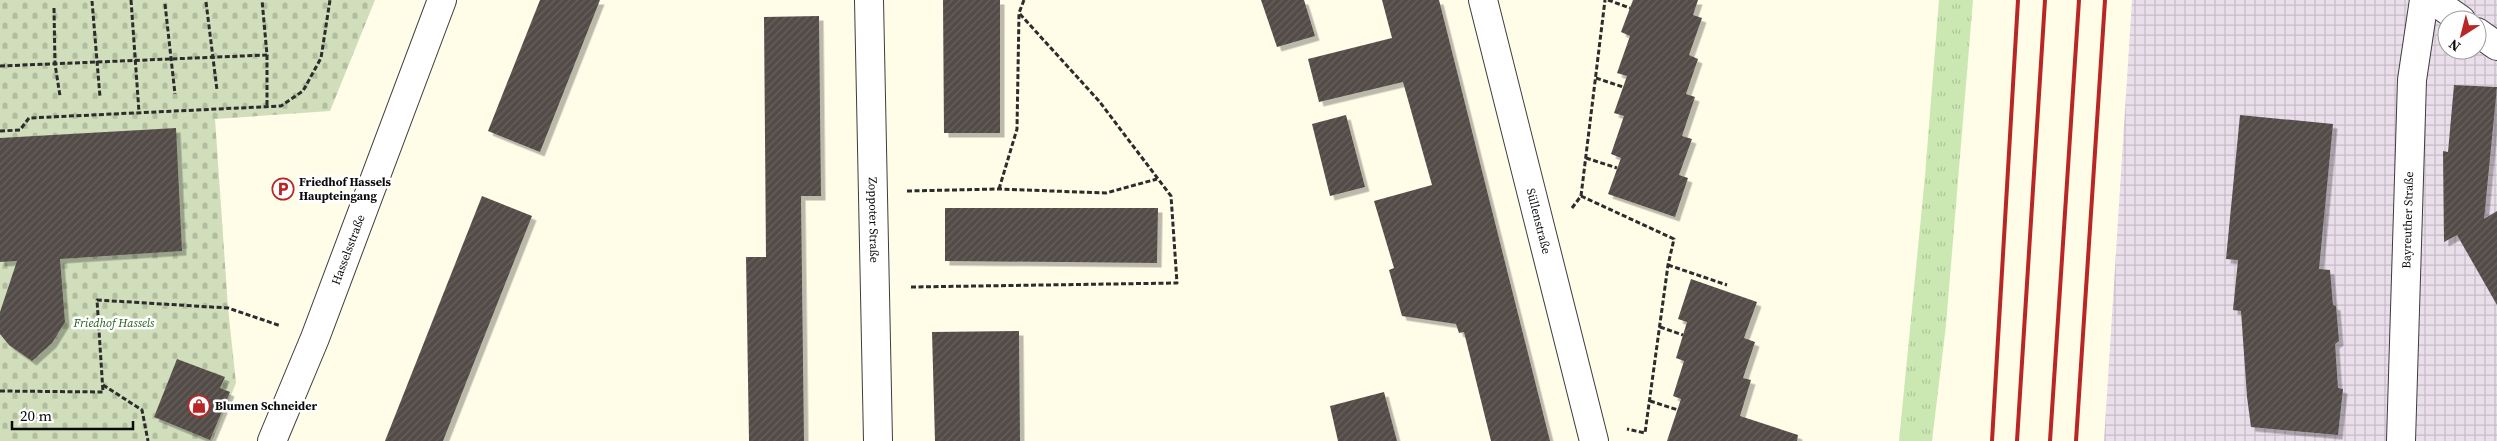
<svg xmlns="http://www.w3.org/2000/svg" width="2497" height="441" font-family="'Source Serif 4',serif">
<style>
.industrial{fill:url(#industrial-grid);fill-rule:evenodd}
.grass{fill:url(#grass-tufts)}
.cemetery{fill:url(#cemetery-stones)}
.building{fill:url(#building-hatch);filter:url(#shadow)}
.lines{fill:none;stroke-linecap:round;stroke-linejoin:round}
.minor-casing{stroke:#3d3d3d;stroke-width:30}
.tertiary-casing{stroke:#3d3d3d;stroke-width:30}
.path{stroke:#2c2c2c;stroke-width:3;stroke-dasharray:5 2.5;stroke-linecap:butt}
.minor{stroke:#fff;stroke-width:28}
.tertiary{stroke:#fff;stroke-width:28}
.rail{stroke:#b82725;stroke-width:4}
.labels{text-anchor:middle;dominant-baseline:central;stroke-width:5;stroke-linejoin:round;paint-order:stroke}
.poi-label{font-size:12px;font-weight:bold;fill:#0a0a0a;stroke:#fff;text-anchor:start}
.street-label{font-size:12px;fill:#0a0a0a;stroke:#fff}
.park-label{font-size:12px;font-style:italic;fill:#26601c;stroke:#fff}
</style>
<defs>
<pattern id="industrial-grid" width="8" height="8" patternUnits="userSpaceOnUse" patternTransform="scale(1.25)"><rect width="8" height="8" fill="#e9deea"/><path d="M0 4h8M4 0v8" fill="none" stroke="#c6bdc7"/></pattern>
<pattern id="grass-tufts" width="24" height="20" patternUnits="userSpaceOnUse" patternTransform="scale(1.25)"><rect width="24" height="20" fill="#cbe8b3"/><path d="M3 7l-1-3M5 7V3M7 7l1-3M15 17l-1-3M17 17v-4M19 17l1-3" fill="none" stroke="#adc699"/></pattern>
<pattern id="cemetery-stones" width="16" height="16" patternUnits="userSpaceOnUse" patternTransform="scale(1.25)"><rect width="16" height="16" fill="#d1debb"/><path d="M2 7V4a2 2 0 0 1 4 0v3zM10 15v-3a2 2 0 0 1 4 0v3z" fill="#b2bd9f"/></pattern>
<pattern id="building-hatch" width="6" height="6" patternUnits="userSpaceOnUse" patternTransform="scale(1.25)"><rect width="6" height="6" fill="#534c47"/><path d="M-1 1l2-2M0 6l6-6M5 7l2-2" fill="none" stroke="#67615d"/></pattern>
<filter id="shadow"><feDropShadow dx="4.5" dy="4.5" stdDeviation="0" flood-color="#0004"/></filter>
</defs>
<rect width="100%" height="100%" fill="#fffce8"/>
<path class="industrial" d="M2132 0H2497V441H2104ZM2447 20H2477V50H2447Z"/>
<polygon class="grass" points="1939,0 1973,0 1946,325 1932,441 1899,441 1925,176"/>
<polygon class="cemetery" points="0,0 375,0 330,111 215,119 228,308 236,383 212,441 0,441"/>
<g class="building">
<polygon points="540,0 600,0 540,152 488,131"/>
<polygon points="943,0 1000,0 1000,133 944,133"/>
<polygon points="1261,0 1304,0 1315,36 1277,47"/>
<polygon points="1382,0 1439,0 1550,441 1491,441 1464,332 1459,333 1456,324 1402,316 1389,270 1394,268 1374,201 1432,185 1403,82 1319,102 1308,59 1392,38"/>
<polygon points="1633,0 1698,0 1693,15 1702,18 1689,55 1698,59 1686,94 1695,97 1682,136 1692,139 1679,175 1688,178 1675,217 1608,194 1621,158 1611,154 1624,116 1614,113 1627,76 1617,73 1630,36 1621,32"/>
<polygon points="819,16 821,196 801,196 804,441 749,441 746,257 766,257 764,17"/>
<polygon points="2454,85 2497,87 2484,219 2497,211 2497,305 2457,235 2444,242 2443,151 2448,152"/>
<polygon points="1346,115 1365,187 1330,196 1312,124"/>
<polygon points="2240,115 2333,124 2319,269 2330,270 2333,305 2336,306 2339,341 2335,344 2338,388 2343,389 2338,435 2251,427 2247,397 2241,311 2233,310 2238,260 2226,259"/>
<polygon points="176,128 182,251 60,259 65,322 52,343 32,361 9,345 0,334 0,312 17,261 0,262 0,138"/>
<polygon points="482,196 532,216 443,441 385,441"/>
<polygon points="945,208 1158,208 1157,263 945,261"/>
<polygon points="1691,279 1757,302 1744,338 1755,342 1743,378 1751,380 1740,416 1798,435 1797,441 1667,441 1681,399 1673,396 1684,361 1676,358 1687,322 1678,319"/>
<polygon points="1019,331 1020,441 935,441 932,332"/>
<polygon points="177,359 225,377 220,388 230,392 210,440 154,417"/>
<polygon points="1384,392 1397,441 1338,441 1330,406"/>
</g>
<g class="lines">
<g class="minor-casing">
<g id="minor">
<path id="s1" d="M869 0 878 441"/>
<path id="s2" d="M1483 0 1594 441"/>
<polyline points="2433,0 2461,20"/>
<polyline points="2477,32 2497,46"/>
<path id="s3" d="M2401 441 2412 80 2424 0"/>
</g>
</g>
<g class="tertiary-casing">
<g id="tertiary">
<path id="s4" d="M272 441 315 338 442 0"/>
</g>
</g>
<g class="path">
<polyline points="131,0 139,112"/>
<polyline points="1608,0 1630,8"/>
<polyline points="92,1 100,97"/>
<polyline points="206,2 217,90"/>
<polyline points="165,4 175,94"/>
<polyline points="54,8 55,64 60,96"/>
<polyline points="267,55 267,107"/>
<polyline points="0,66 267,55 262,0"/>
<polyline points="1596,78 1623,87"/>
<polyline points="0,131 20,130 29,118 281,106 303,91 321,58 330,0"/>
<polyline points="1586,158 1617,168"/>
<polyline points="999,189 1017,129 1019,13 1024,0"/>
<polyline points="907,191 999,189 1106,193 1157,179"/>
<polyline points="1581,196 1674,239 1668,265 1645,433 1627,429"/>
<polyline points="1572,208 1581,196 1605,0"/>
<polyline points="1668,265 1727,285"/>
<polyline points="911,287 1177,283 1171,196 1099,101 1019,13"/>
<polyline points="1660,327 1683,335"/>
<polyline points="103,385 142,410 148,441"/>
<polyline points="0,391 103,392 97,300 228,308 281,326"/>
<polyline points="1650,401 1678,410"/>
</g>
<use href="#minor" class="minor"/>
<use href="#tertiary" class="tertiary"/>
<g class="rail">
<polyline points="1992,441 2018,0"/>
<polyline points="2017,441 2045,0"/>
<polyline points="2050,441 2079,0"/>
<polyline points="2076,441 2105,0"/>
</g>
</g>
<defs>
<g id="parking-ring" transform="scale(1.125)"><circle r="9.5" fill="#fff" stroke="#b82725" stroke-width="1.5"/><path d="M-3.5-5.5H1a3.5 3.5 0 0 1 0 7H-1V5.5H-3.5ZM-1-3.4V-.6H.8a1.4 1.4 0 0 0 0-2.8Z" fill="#b82725"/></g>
<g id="shop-ring" transform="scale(1.125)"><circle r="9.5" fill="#fff" stroke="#b82725" stroke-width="1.5"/><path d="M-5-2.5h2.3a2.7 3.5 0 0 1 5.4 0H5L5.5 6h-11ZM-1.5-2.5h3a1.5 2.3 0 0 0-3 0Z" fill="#b82725"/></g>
</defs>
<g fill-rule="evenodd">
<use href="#parking-ring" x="283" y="189"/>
<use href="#shop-ring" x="199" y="406"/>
</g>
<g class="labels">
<g class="poi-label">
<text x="299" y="182">Friedhof Hassels<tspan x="299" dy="14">Haupteingang</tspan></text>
<text x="215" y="406">Blumen Schneider</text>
</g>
<g class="street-label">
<text stroke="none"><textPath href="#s1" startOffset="220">Zoppoter Straße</textPath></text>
<text stroke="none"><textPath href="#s3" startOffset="221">Bayreuther Straße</textPath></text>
<text stroke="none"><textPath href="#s2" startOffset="228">Süllenstraße</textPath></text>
<text stroke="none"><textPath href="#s4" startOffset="206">Hasselsstraße</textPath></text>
</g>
<g class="park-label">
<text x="114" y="323">Friedhof Hassels</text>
</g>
</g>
<g transform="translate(2462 35) rotate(216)"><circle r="24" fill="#ffffff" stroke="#9d9d9d"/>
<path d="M0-4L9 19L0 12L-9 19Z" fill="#b82725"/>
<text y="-8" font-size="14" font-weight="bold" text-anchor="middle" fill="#0a0a0a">N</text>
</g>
<path d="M12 421v8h121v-8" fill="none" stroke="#0a0a0a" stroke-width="2.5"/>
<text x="20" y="421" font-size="15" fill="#0a0a0a" stroke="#ffffff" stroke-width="4" paint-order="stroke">20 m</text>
</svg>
